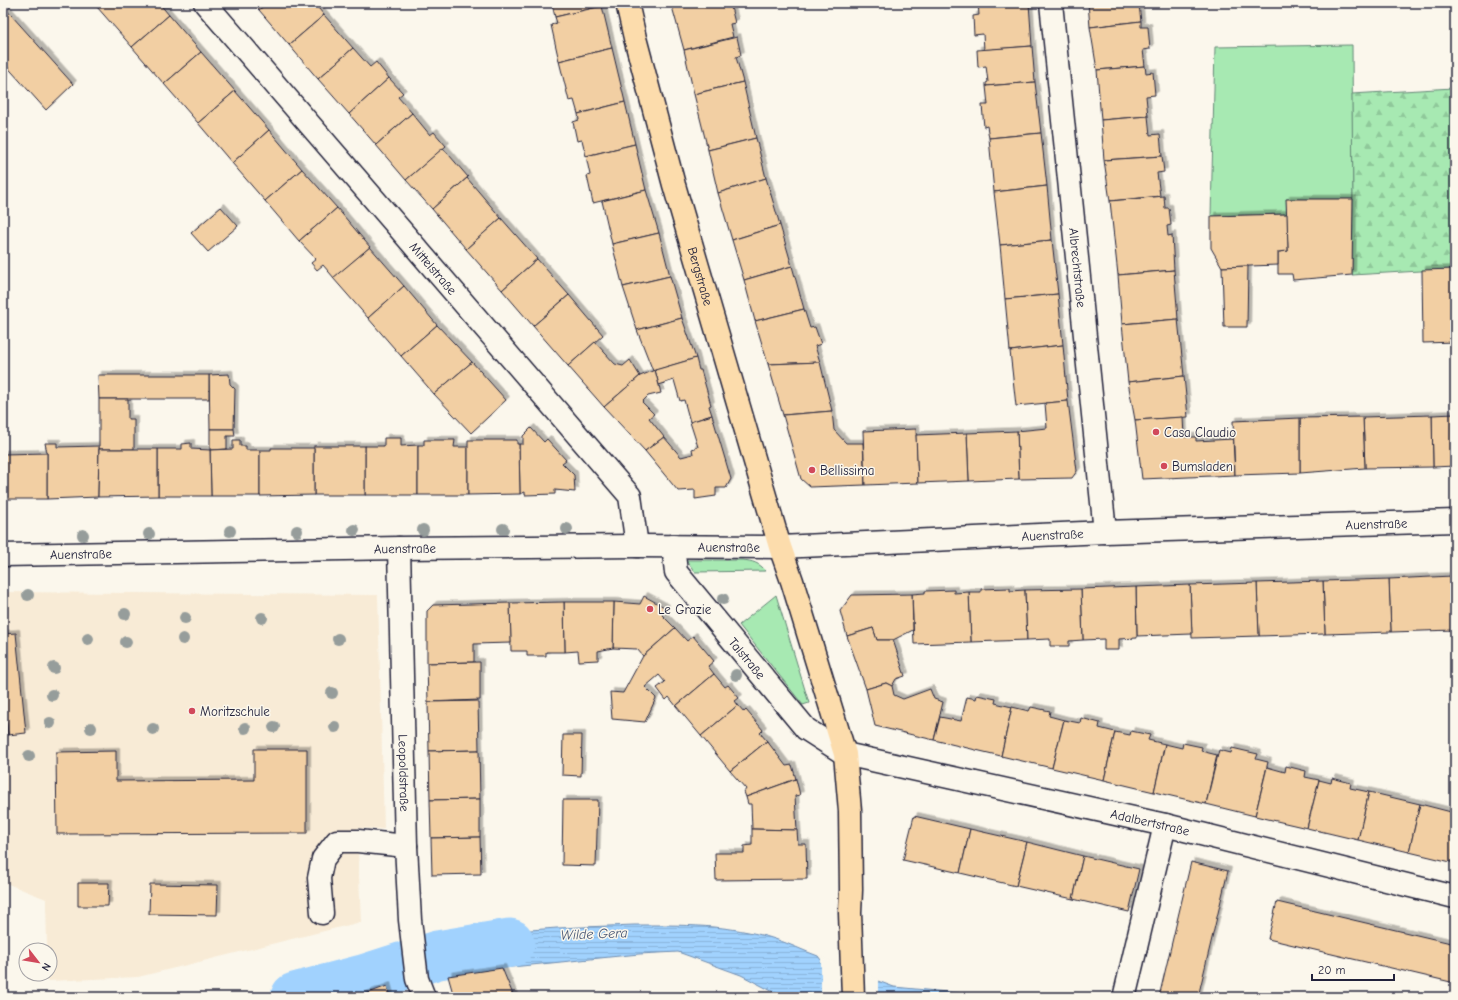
<svg xmlns="http://www.w3.org/2000/svg" width="1458" height="1000" font-family="'Comic Neue',sans-serif">
<style>
.built{fill:#f8ebd6}
.grass{fill:#a7e9b2;stroke:#648676}
.forest{fill:url(#forest-firs);stroke:#648676}
.water{fill:url(#water-rules);stroke:#6e8cb0}
.pier{fill:#fbf7ec}
.lines{fill:none;stroke-linecap:round;stroke-linejoin:round}
.river{stroke:#a1d2fe;stroke-width:49}
.building{fill:#f2cfa3;stroke:#22223b;filter:url(#shadow)}
.minor-casing{stroke:#22223b;stroke-width:25}
.major-casing{stroke:#22223b;stroke-width:25}
.minor{stroke:#fbf7ec;stroke-width:22}
.major{stroke:#fcdcac;stroke-width:22}
.tree{fill:#969d9b}
.poi-dot{fill:#d1495b;stroke:#fbf7ec;stroke-width:1.5}
.labels{text-anchor:middle;dominant-baseline:central;stroke-width:3;stroke-linejoin:round;paint-order:stroke}
.street-label{font-size:13px;fill:#22223b;stroke:#fbf7ec}
.poi-label{font-size:13px;fill:#22223b;stroke:#fbf7ec;text-anchor:start}
.water-label{font-size:14px;font-style:italic;fill:#485776;stroke:#fbf7ec}
</style>
<defs>
<pattern id="forest-firs" width="22" height="20" patternUnits="userSpaceOnUse"><rect width="22" height="20" fill="#a7e9b2"/><path d="M5 1l3.5 6h-7zM16 11l3.5 6h-7z" fill="#8fc89a"/></pattern>
<pattern id="water-rules" width="6" height="5" patternUnits="userSpaceOnUse"><rect width="6" height="5" fill="#a1d2fe"/><path d="M0 2.5h6" fill="none" stroke="#8ab4db"/></pattern>
<filter id="shadow"><feDropShadow dx="3.5" dy="-3.5" stdDeviation="0" flood-color="#0004"/></filter>
</defs>
<rect width="100%" height="100%" fill="#fbf7ec"/>
<filter id="ink" filterUnits="userSpaceOnUse"><feTurbulence type="fractalNoise" baseFrequency=".025" numOctaves="2"/><feDisplacementMap in="SourceGraphic" scale="8" xChannelSelector="R" yChannelSelector="G"/><feConvolveMatrix kernelMatrix="1 2 1 2 8 2 1 2 1" color-interpolation-filters="sRGB"/></filter>
<g filter="url(#ink)">
<polygon class="built" points="3,592 378,595 384,829 357,828 361,922 138,977 48,981 47,974 50,974 50,950 47,950 46,899 3,882"/>
<g class="grass">
<polygon points="1352,45 1353,199 1287,199 1287,214 1211,216 1215,47"/>
<path d="M686 560H742C753 561 759 563 766 571L695 572Z"/>
<polygon points="776,595 809,703 803,705 739,625"/>
</g>
<polygon class="forest" points="1453,88 1455,114 1455,269 1352,275 1353,199 1352,94"/>
<path class="water" d="M634 925C682 925 729 924 775 939 790 944 804 951 818 956L821 960 894 987 958 993 978 997H783L741 975 678 952 639 954 502 968 448 976 439 939 450 936 557 928Z"/>
<polygon class="pier" points="821,956 822,958 878,979 878,997 821,997"/>
<g class="lines">
<polyline class="river" points="295,997 363,979 438,955 510,943"/>
</g>
<g class="building">
<polygon points="101,3 159,3 169,15 132,47 97,7"/>
<polygon points="252,3 267,3 259,10"/>
<polygon points="267,3 314,3 324,15 289,45 259,10"/>
<polygon points="549,3 601,3 602,6 555,17 552,4 549,4"/>
<polygon points="671,3 730,3 735,23 730,24 733,37 684,50"/>
<polygon points="978,3 1029,3 1032,46 984,50 983,34 974,35 973,16 979,15"/>
<polygon points="1088,3 1146,3 1146,4 1139,5 1141,21 1090,27"/>
<polygon points="3,6 73,84 46,110 3,62"/>
<polygon points="602,6 612,48 559,61 551,25 557,23 555,17"/>
<polygon points="169,15 201,52 164,84 132,47"/>
<polygon points="324,15 353,48 318,79 289,45"/>
<polygon points="1141,21 1141,27 1148,27 1150,49 1143,50 1145,66 1097,70 1090,27"/>
<polygon points="737,37 741,55 736,57 743,82 694,94 684,50"/>
<polygon points="1032,46 1035,82 986,86 986,83 988,82 986,66 978,67 977,50"/>
<polygon points="353,48 370,67 376,62 389,78 349,114 318,79"/>
<polygon points="612,48 625,102 578,114 574,100 569,101 559,61"/>
<polygon points="201,52 235,91 198,123 164,84"/>
<polygon points="1145,66 1146,73 1153,72 1155,95 1146,96 1148,116 1101,120 1097,70"/>
<polygon points="389,78 403,93 398,97 412,113 376,145 349,114"/>
<polygon points="743,82 756,138 708,150 694,94"/>
<polygon points="1035,82 1041,133 989,138 987,126 984,127 982,105 988,105 986,86"/>
<polygon points="235,91 269,130 232,163 198,123"/>
<polygon points="625,102 635,144 586,156 582,140 577,141 573,122 579,120 578,114"/>
<polygon points="412,113 430,135 434,132 446,146 406,180 376,145"/>
<polygon points="1148,116 1150,135 1160,134 1162,156 1104,160 1101,120"/>
<polygon points="269,130 302,169 265,201 232,163"/>
<polygon points="1041,133 1047,186 994,192 989,138"/>
<polygon points="756,138 766,178 718,193 708,150"/>
<polygon points="635,144 646,190 593,203 587,176 590,175 586,156"/>
<polygon points="443,148 468,177 432,209 406,180"/>
<polygon points="1162,156 1164,172 1157,173 1160,196 1110,201 1104,160"/>
<polygon points="302,169 337,208 299,241 265,201"/>
<polygon points="467,178 501,218 466,249 432,209"/>
<polygon points="766,178 780,225 732,240 718,193"/>
<polygon points="1047,186 1052,240 1000,245 994,192"/>
<polygon points="646,190 659,233 612,244 602,201"/>
<polygon points="1164,196 1165,208 1169,208 1171,225 1167,226 1168,236 1172,235 1174,270 1118,275 1110,201"/>
<polygon points="1286,199 1353,199 1352,275 1293,280 1292,274 1278,274 1278,252 1288,251"/>
<polygon points="221,207 238,226 208,252 191,233"/>
<polygon points="337,208 370,247 334,278 323,265 317,270 311,263 316,259 299,241"/>
<polygon points="1287,214 1288,251 1278,252 1278,265 1222,267 1211,248 1211,216"/>
<polygon points="501,218 537,259 502,290 466,249"/>
<polygon points="780,225 792,266 744,280 732,240"/>
<polygon points="659,233 670,276 623,287 612,244"/>
<polygon points="1052,240 1058,294 1005,299 1000,245"/>
<polygon points="370,247 404,286 368,318 333,278"/>
<polygon points="537,259 569,295 533,326 502,290"/>
<polygon points="792,266 804,309 755,321 744,280"/>
<polygon points="1248,266 1247,327 1224,327 1222,267"/>
<polygon points="1455,269 1455,342 1423,343 1422,270"/>
<polygon points="1174,270 1178,319 1122,324 1118,275"/>
<polygon points="670,276 682,318 637,330 623,287"/>
<polygon points="404,286 437,325 401,356 368,318"/>
<polygon points="1058,294 1063,345 1010,351 1005,299"/>
<polygon points="569,295 603,335 568,366 533,326"/>
<polygon points="804,309 810,328 815,327 821,344 815,346 820,362 768,364 755,321"/>
<polygon points="682,318 696,358 653,371 637,330"/>
<polygon points="1178,319 1184,376 1128,382 1122,324"/>
<polygon points="437,325 472,362 434,394 401,356"/>
<polygon points="595,342 615,364 623,366 630,360 640,376 604,407 568,366"/>
<polygon points="1063,345 1068,401 1016,406 1010,351"/>
<polygon points="696,358 699,370 701,370 711,405 709,406 712,415 690,422 684,400 680,401 674,380 659,385 655,370"/>
<polygon points="472,362 506,400 471,433 434,394"/>
<polygon points="820,362 832,411 783,415 768,364"/>
<polygon points="655,370 661,393 648,396 642,402 654,414 649,418 664,437 645,451 604,407 640,376"/>
<polygon points="229,374 230,384 235,389 234,429 210,429 209,375"/>
<polygon points="98,375 209,375 209,399 99,399"/>
<polygon points="1184,376 1188,417 1135,420 1128,382"/>
<polygon points="99,399 128,399 128,419 134,419 134,449 99,449"/>
<polygon points="1068,401 1077,471 1072,478 1019,479 1017,431 1047,428 1045,403"/>
<polygon points="832,411 834,430 846,443 863,443 865,485 810,487 801,479 783,415"/>
<polygon points="1455,414 1455,466 1433,467 1432,415"/>
<polygon points="712,415 731,479 726,488 716,488 716,496 695,499 695,490 678,491 645,451 664,437 681,457 693,454 692,449 698,447 690,422"/>
<polygon points="1432,415 1433,467 1365,468 1363,417"/>
<polygon points="1183,417 1184,437 1196,437 1196,441 1233,439 1235,475 1142,479 1135,420"/>
<polygon points="1363,417 1365,468 1300,473 1300,418"/>
<polygon points="1300,418 1300,473 1235,475 1233,421"/>
<polygon points="531,428 544,442 547,439 566,460 562,463 574,475 575,492 555,490 555,494 525,495 525,492 520,494 519,444 523,444 523,436"/>
<polygon points="210,429 234,429 235,436 227,436 227,449 210,450"/>
<polygon points="916,429 918,483 865,485 863,431"/>
<polygon points="1017,431 1019,479 969,481 967,433"/>
<polygon points="967,433 969,481 918,483 916,435"/>
<polygon points="384,438 401,438 401,446 418,445 418,495 365,495 365,446 384,446"/>
<polygon points="233,440 240,440 240,446 246,446 246,450 260,450 260,496 211,496 210,450 233,449"/>
<polygon points="424,440 455,440 454,447 468,447 468,495 418,495 418,445 424,445"/>
<polygon points="468,440 517,440 517,444 519,444 520,494 468,495"/>
<polygon points="45,443 57,443 57,447 99,446 98,497 47,499 47,453"/>
<polygon points="191,443 191,449 210,450 211,496 158,496 158,449 182,449 182,444"/>
<rect x="314" y="446" width="51" height="49"/>
<polygon points="271,448 314,448 314,495 260,496 260,450 271,450"/>
<polygon points="99,449 158,449 158,496 98,497"/>
<polygon points="47,453 47,499 3,499 3,454"/>
<polygon points="1452,576 1454,630 1391,632 1389,579"/>
<polygon points="1452,576 1455,576 1455,630 1454,630"/>
<polygon points="1389,579 1391,632 1325,634 1323,581"/>
<polygon points="1323,581 1325,634 1259,636 1257,583"/>
<polygon points="1257,583 1259,636 1192,638 1190,585"/>
<polygon points="1190,585 1192,634 1137,636 1136,587"/>
<polygon points="1136,587 1137,638 1119,639 1119,650 1104,650 1104,639 1083,640 1081,589"/>
<polygon points="1010,588 1010,591 1025,590 1027,640 971,642 969,592 981,592 981,589"/>
<polygon points="1081,589 1083,640 1069,641 1069,646 1050,646 1050,639 1027,640 1025,590"/>
<polygon points="954,590 954,593 969,592 971,642 914,644 912,594 925,593 925,591"/>
<polygon points="912,594 913,630 893,640 877,640 873,628 847,636 840,611 852,595"/>
<polygon points="644,596 666,608 662,615 675,628 643,656 637,649 613,648 614,602 640,604"/>
<polygon points="564,602 614,602 613,648 598,651 598,660 579,661 578,651 565,652"/>
<polygon points="564,602 565,652 546,652 546,656 527,656 527,651 511,651 510,603"/>
<polygon points="510,603 511,643 474,644 474,662 427,663 427,611 433,605"/>
<polygon points="675,628 687,641 693,636 714,661 708,666 714,674 676,706 669,697 666,700 657,688 665,682 659,675 645,687 656,698 645,722 612,719 610,692 623,693 643,656"/>
<polygon points="873,628 877,640 893,640 905,676 896,679 892,686 886,683 866,689 847,636"/>
<polygon points="16,633 26,733 8,735 3,691 3,634"/>
<polygon points="480,662 480,700 428,702 427,663"/>
<polygon points="714,674 725,687 728,685 739,698 735,701 738,705 701,736 676,706"/>
<polygon points="886,683 892,686 894,695 903,699 930,689 934,699 943,702 934,740 875,726 866,689"/>
<polygon points="3,691 8,735 3,735"/>
<polygon points="977,695 996,699 995,703 1012,707 1001,756 934,740 940,717 961,721 967,697 976,699"/>
<polygon points="478,701 479,750 429,751 428,702"/>
<polygon points="738,705 744,712 746,710 763,730 760,733 767,741 730,771 701,736"/>
<polygon points="1012,707 1029,711 1031,707 1050,711 1049,716 1064,720 1052,768 1001,756"/>
<polygon points="1081,718 1100,723 1099,728 1115,732 1104,780 1052,768 1064,720 1080,723"/>
<polygon points="1131,731 1150,735 1148,740 1165,744 1154,792 1104,780 1115,732 1130,735"/>
<polygon points="563,735 582,735 581,776 562,775"/>
<polygon points="767,741 786,766 792,765 796,779 746,797 744,792 746,789 730,771"/>
<polygon points="1183,743 1202,747 1201,751 1217,755 1206,804 1154,792 1165,744 1182,748"/>
<polygon points="1232,748 1258,754 1256,759 1268,762 1255,816 1206,804 1219,750 1231,753"/>
<polygon points="254,749 307,749 307,833 57,834 56,752 116,751 116,781 254,780"/>
<polygon points="479,750 480,799 430,800 429,751"/>
<polygon points="1286,766 1306,771 1305,777 1319,780 1307,828 1255,816 1267,767 1285,772"/>
<polygon points="1332,778 1351,783 1350,788 1369,792 1358,840 1307,828 1319,780 1331,783"/>
<polygon points="796,779 800,795 795,796 797,830 752,829 751,804 748,804 746,797"/>
<polygon points="1369,792 1420,804 1409,852 1358,840"/>
<polygon points="480,799 480,837 431,838 430,800"/>
<polygon points="563,800 598,800 596,866 562,865"/>
<polygon points="1420,804 1455,813 1455,863 1409,852"/>
<polygon points="914,816 970,829 960,873 903,860"/>
<polygon points="752,829 797,830 798,844 806,844 807,879 716,880 715,853 744,853 744,846 752,845"/>
<polygon points="970,829 1027,842 1016,886 960,873"/>
<polygon points="480,837 481,874 432,875 431,838"/>
<polygon points="1027,842 1083,856 1073,899 1016,886"/>
<polygon points="1083,856 1139,869 1129,912 1073,899"/>
<polygon points="1191,862 1228,871 1198,997 1159,997"/>
<polygon points="78,883 109,883 108,906 78,906"/>
<polygon points="150,884 218,885 217,915 149,914"/>
<polygon points="1277,902 1455,944 1455,983 1268,939"/>
<polygon points="502,968 514,997 454,997 448,976"/>
<polygon points="387,986 390,997 358,997"/>
</g>
<g class="lines">
<g class="minor-casing">
<g id="minor">
<path id="s1" d="M205 3 630 496 637 546"/>
<path id="s2" d="M1051 3 1105 532"/>
<path id="s3" d="M673 546 676 572 806 729 845 754 1165 825 1455 897"/>
<path id="s4" d="M399 548 406 846 410 920 417 979 424 997"/>
<path id="s5" d="M3 555 399 548 637 546 780 547 1105 532 1455 521"/>
<polyline points="322,913 319,878 323,859 337,841 358,841 406,846"/>
<polyline points="1125,994 1165,825"/>
</g>
</g>
<g class="major-casing">
<g id="major">
<path id="s6" d="M627 3 635 38 674 185 780 547 792 581 845 754 850 811 851 890 850 913 853 997"/>
</g>
</g>
<use href="#minor" class="minor"/>
<use href="#major" class="major"/>
</g>
<g class="tree">
<circle cx="503" cy="529" r="6"/>
<circle cx="567" cy="529" r="6"/>
<circle cx="354" cy="530" r="6"/>
<circle cx="423" cy="530" r="6"/>
<circle cx="230" cy="531" r="6"/>
<circle cx="297" cy="531" r="6"/>
<circle cx="149" cy="534" r="6"/>
<circle cx="83" cy="535" r="6"/>
<circle cx="28" cy="595" r="6"/>
<circle cx="723" cy="599" r="6"/>
<circle cx="125" cy="614" r="6"/>
<circle cx="185" cy="618" r="6"/>
<circle cx="262" cy="618" r="6"/>
<circle cx="88" cy="639" r="6"/>
<circle cx="183" cy="639" r="6"/>
<circle cx="338" cy="639" r="6"/>
<circle cx="126" cy="642" r="6"/>
<circle cx="54" cy="668" r="6"/>
<circle cx="736" cy="675" r="6"/>
<circle cx="332" cy="693" r="6"/>
<circle cx="52" cy="695" r="6"/>
<circle cx="50" cy="723" r="6"/>
<circle cx="274" cy="727" r="6"/>
<circle cx="335" cy="727" r="6"/>
<circle cx="91" cy="728" r="6"/>
<circle cx="245" cy="728" r="6"/>
<circle cx="153" cy="729" r="6"/>
<circle cx="29" cy="756" r="6"/>
</g>
</g>
<g class="poi-dot">
<circle cx="1156" cy="432" r="4"/>
<circle cx="1164" cy="466" r="4"/>
<circle cx="812" cy="470" r="4"/>
<circle cx="650" cy="609" r="4"/>
<circle cx="192" cy="711" r="4"/>
</g>
<g class="labels">
<g class="street-label">
<text stroke="none"><textPath href="#s2" startOffset="266">Albrechtstraße</textPath></text>
<text stroke="none"><textPath href="#s1" startOffset="350">Mittelstraße</textPath></text>
<text stroke="none"><textPath href="#s6" startOffset="283">Bergstraße</textPath></text>
<text stroke="none"><textPath href="#s5" startOffset="1374">Auenstraße</textPath></text>
<text stroke="none"><textPath href="#s5" startOffset="1050">Auenstraße</textPath></text>
<text stroke="none"><textPath href="#s5" startOffset="726">Auenstraße</textPath></text>
<text stroke="none"><textPath href="#s5" startOffset="402">Auenstraße</textPath></text>
<text stroke="none"><textPath href="#s5" startOffset="78">Auenstraße</textPath></text>
<text stroke="none"><textPath href="#s3" startOffset="138">Talstraße</textPath></text>
<text stroke="none"><textPath href="#s4" startOffset="225">Leopoldstraße</textPath></text>
<text stroke="none"><textPath href="#s3" startOffset="589">Adalbertstraße</textPath></text>
</g>
<g class="poi-label">
<text x="1164" y="432">Casa Claudio</text>
<text x="1172" y="466">Bumsladen</text>
<text x="820" y="470">Bellissima</text>
<text x="658" y="609">Le Grazie</text>
<text x="200" y="711">Moritzschule</text>
</g>
<g class="water-label">
<text transform="translate(594 934) rotate(-2)">Wilde Gera</text>
</g>
</g>
<rect width="1458" height="1000" fill="none" stroke="#fbf7ec" stroke-width="16"/>
<rect x="8" y="8" width="1442" height="984" fill="none" stroke="#22223b" stroke-width="1.5" filter="url(#ink)"/>
<g transform="translate(38 962) rotate(121)"><circle r="19" fill="#fbf7ec" stroke="#a4a2a5"/>
<path d="M0-3L7 15L0 10L-7 15Z" fill="#d1495b"/>
<text y="-6" font-size="11" font-weight="bold" text-anchor="middle" fill="#22223b">N</text>
</g>
<path d="M1312 974v6h82v-6" fill="none" stroke="#22223b" stroke-width="2"/>
<text x="1318" y="974" font-size="12" fill="#22223b" stroke="#fbf7ec" stroke-width="3" paint-order="stroke">20 m</text>
</svg>
